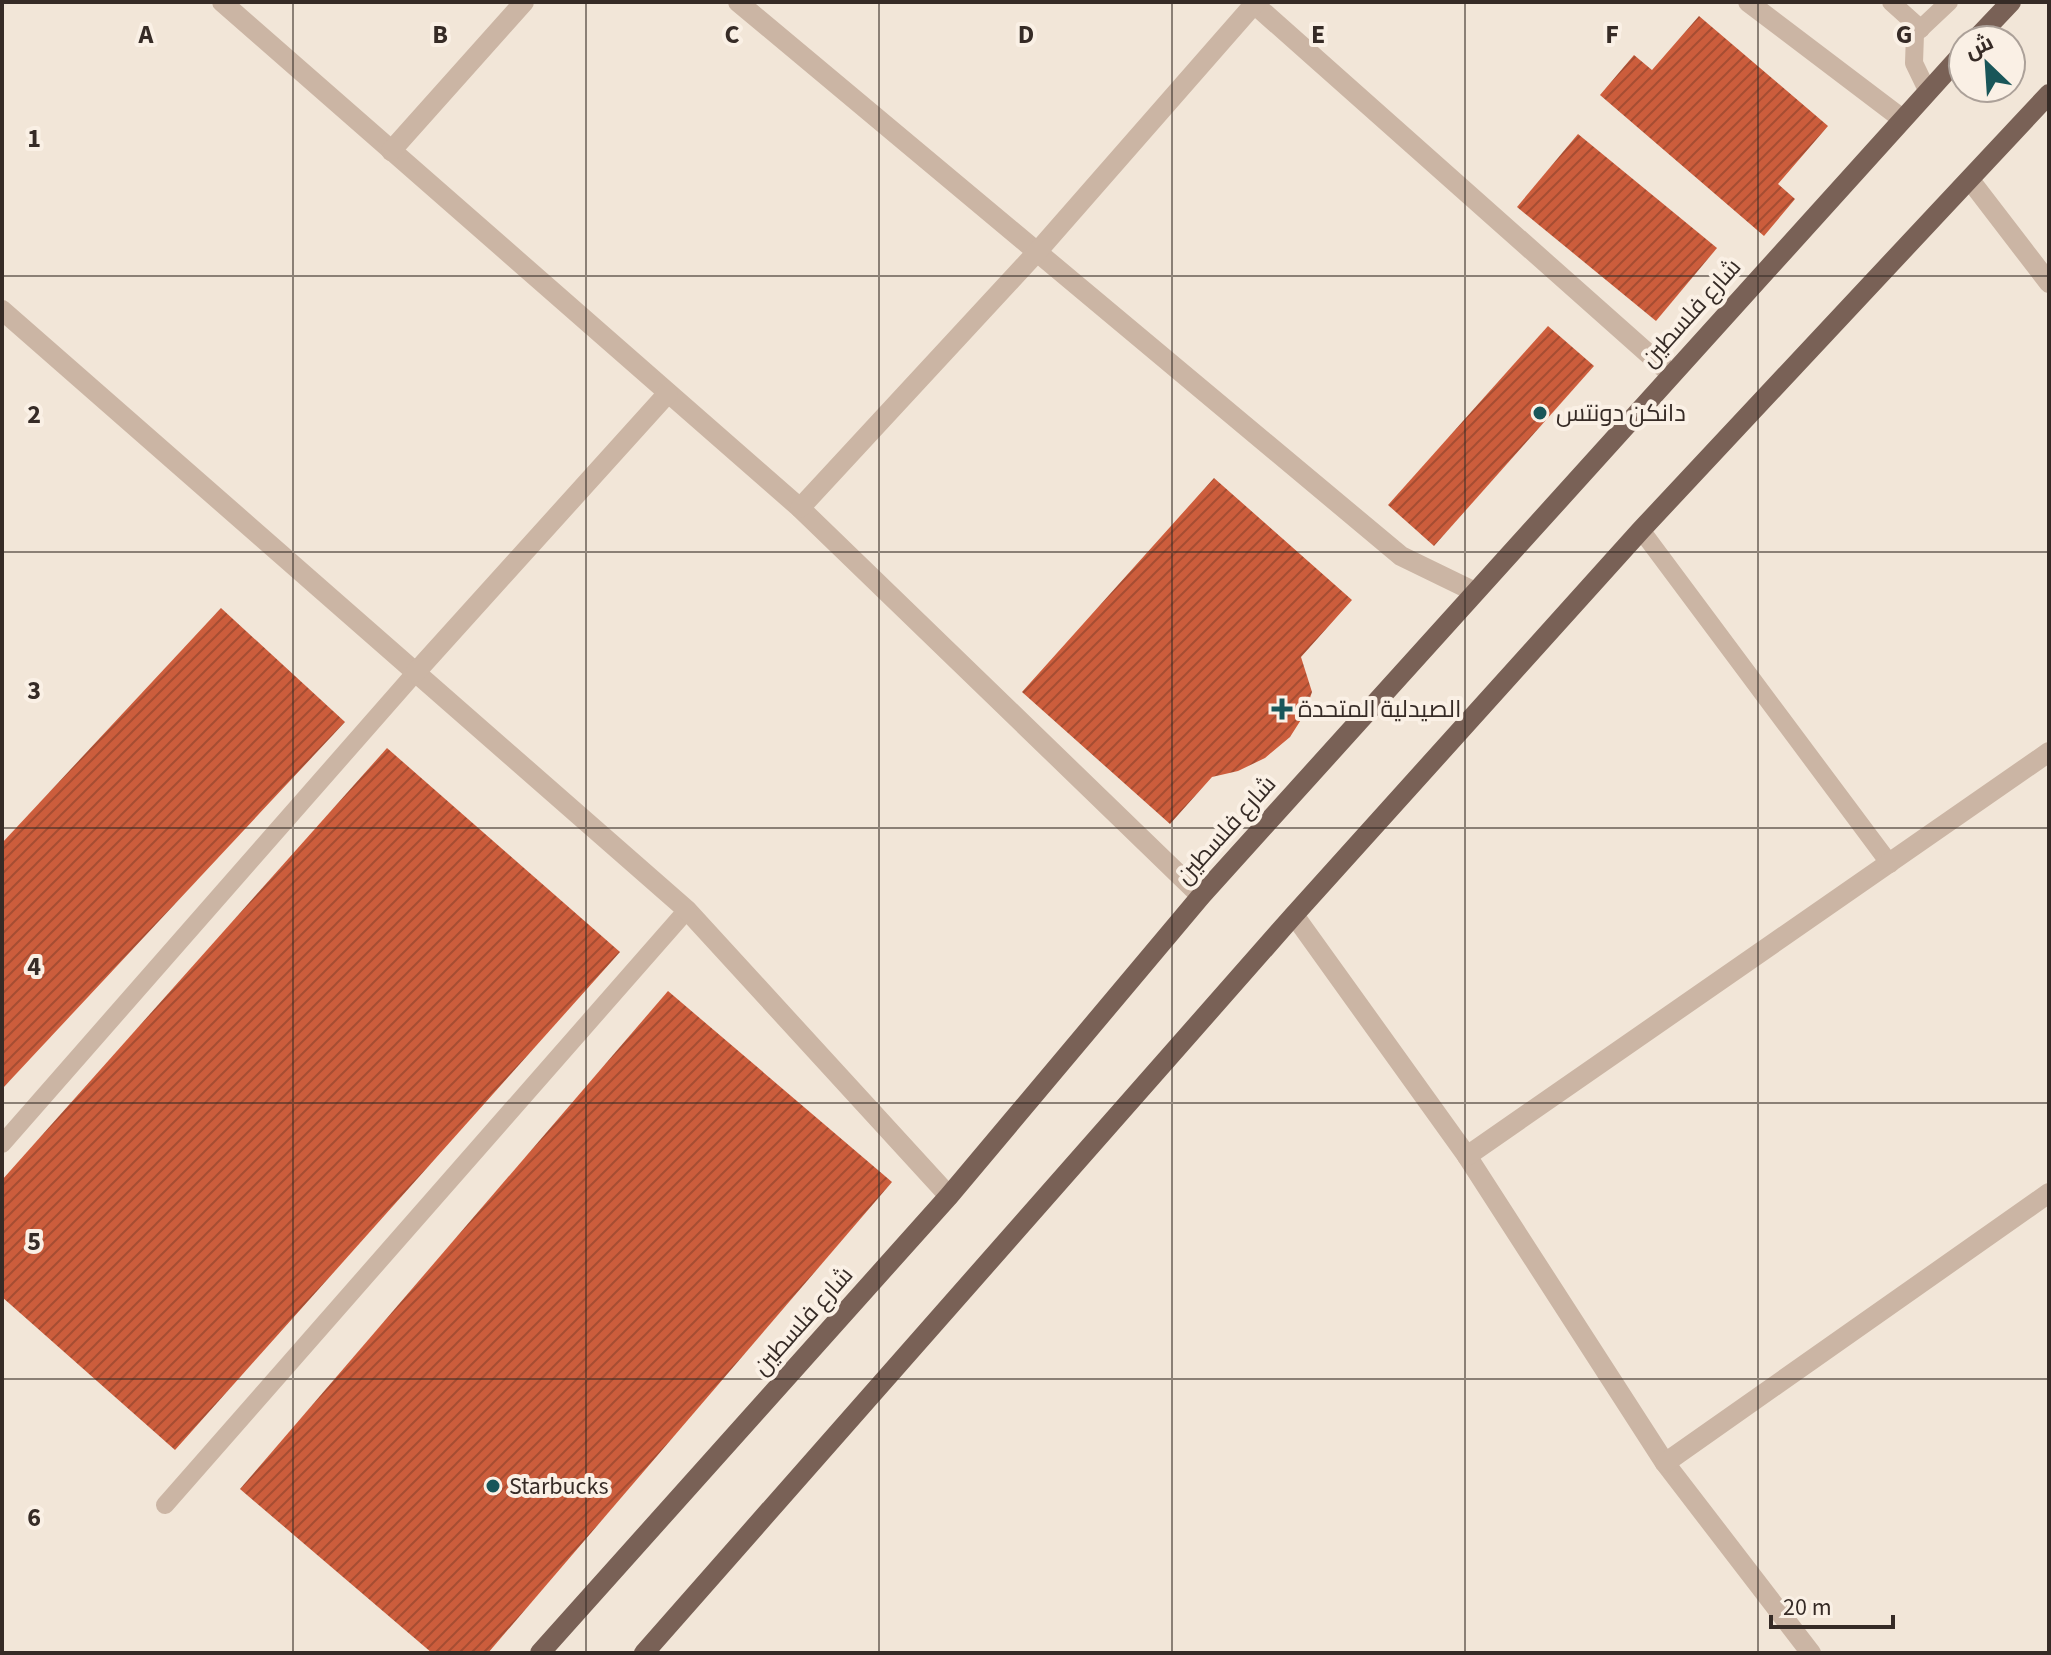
<svg xmlns="http://www.w3.org/2000/svg" width="2051" height="1655" font-family="'Source Sans 3',Cairo,sans-serif">
<style>
.building{fill:url(#building-hatch)}
.lines{fill:none;stroke-linecap:round;stroke-linejoin:round}
.service{stroke:#cbb5a4;stroke-width:18}
.minor{stroke:#cbb5a4;stroke-width:20}
.primary{stroke:#796156;stroke-width:20}
.grid{fill:none;stroke:#362b26;stroke-width:2;stroke-opacity:0.55}
.poi-dot{fill:#195659;stroke:#faf0e5;stroke-width:3}
.labels{text-anchor:middle;dominant-baseline:central;stroke-width:8;stroke-linejoin:round;paint-order:stroke}
.street-label{font-size:24px;fill:#362b26;stroke:#faf0e5}
.poi-label{font-size:24px;fill:#362b26;stroke:#faf0e5;text-anchor:start}
.grid-label{font-size:26px;text-anchor:middle;font-weight:bold;fill:#362b26;stroke:#faf0e5;stroke-width:8;stroke-linejoin:round;paint-order:stroke}
</style>
<defs>
<pattern id="building-hatch" width="6" height="6" patternUnits="userSpaceOnUse" patternTransform="scale(2)"><rect width="6" height="6" fill="#cc5d3c"/><path d="M-1 1l2-2M0 6l6-6M5 7l2-2" fill="none" stroke="#a64d32"/></pattern>
</defs>
<rect width="100%" height="100%" fill="#f2e6d8"/>
<g class="building">
<polygon points="1699,16 1828,126 1778,184 1795,199 1764,236 1600,95 1634,55 1652,70"/>
<polygon points="1578,134 1717,248 1656,321 1517,207"/>
<polygon points="1548,326 1594,366 1434,546 1388,505"/>
<polygon points="1214,478 1352,600 1301,657 1312,692 1304,715 1290,737 1265,758 1238,771 1212,777 1170,824 1022,692"/>
<polygon points="221,608 345,722 2,1089 2,843"/>
<polygon points="387,748 620,952 175,1450 2,1297 2,1180"/>
<polygon points="668,991 892,1182 488,1653 432,1653 240,1489"/>
</g>
<g class="lines">
<g class="service">
<polyline points="1891,2 1921,29"/>
<polyline points="1927,90 1914,63 1915,34 1949,2"/>
<polyline points="1641,530 1890,864"/>
<polyline points="2,1144 416,672"/>
<polyline points="165,1505 687,910"/>
</g>
<g class="minor">
<polyline points="222,2 800,508 1201,896"/>
<polyline points="738,2 1401,556 1475,592"/>
<polyline points="1252,2 1671,374"/>
<polyline points="1748,2 1901,118"/>
<polyline points="391,151 524,2"/>
<polyline points="1970,180 2049,283"/>
<polyline points="2,310 687,910 949,1196"/>
<polyline points="800,508 1037,252 1256,2"/>
<polyline points="416,672 668,393"/>
<polyline points="1294,915 1467,1156 1665,1463 1811,1653"/>
<polyline points="1467,1156 2049,752"/>
<polyline points="1665,1463 2049,1193"/>
</g>
<g class="primary">
<polyline points="1975,40 2011,2"/>
<polyline points="540,1653 949,1196 1201,896 1963,53"/>
<polyline points="644,1653 1294,915 1641,530 2049,94"/>
</g>
</g>
<path class="grid" d="M293 2V1653M586 2V1653M879 2V1653M1172 2V1653M1465 2V1653M1758 2V1653M2 276H2049M2 552H2049M2 828H2049M2 1103H2049M2 1379H2049"/>
<g class="poi-dot">
<circle cx="1540" cy="413" r="8"/>
<path d="M1278 697h8v8h8v8h-8v8h-8v-8h-8v-8h8z"/>
<circle cx="493" cy="1486" r="8"/>
</g>
<g class="labels">
<g class="street-label">
<text transform="translate(1691 313) rotate(-48)">شارع فلسطين</text>
<text transform="translate(1226 830) rotate(-48)">شارع فلسطين</text>
<text transform="translate(803 1321) rotate(-48)">شارع فلسطين</text>
</g>
<g class="poi-label">
<text x="1556" y="413">دانكن دونتس</text>
<text x="1298" y="709">الصيدلية المتحدة</text>
<text x="509" y="1486">Starbucks</text>
</g>
</g>
<g class="grid-label">
<text x="146" y="43">A</text>
<text x="440" y="43">B</text>
<text x="732" y="43">C</text>
<text x="1026" y="43">D</text>
<text x="1318" y="43">E</text>
<text x="1612" y="43">F</text>
<text x="1904" y="43">G</text>
<text x="34" y="147">1</text>
<text x="34" y="423">2</text>
<text x="34" y="699">3</text>
<text x="34" y="975">4</text>
<text x="34" y="1250">5</text>
<text x="34" y="1526">6</text>
</g>
<rect width="2051" height="1655" fill="none" stroke="#362b26" stroke-width="8"/>
<g transform="translate(1987 64) rotate(335)"><circle r="38" fill="#faf0e5" stroke="#aca199" stroke-width="2"/>
<path d="M0-6L14 30L0 20L-14 30Z" fill="#195659"/>
<text y="-12" font-size="22" font-weight="bold" text-anchor="middle" fill="#362b26">ش</text>
</g>
<path d="M1771 1615v12h122v-12" fill="none" stroke="#362b26" stroke-width="4"/>
<text x="1783" y="1615" font-size="24" fill="#362b26" stroke="#faf0e5" stroke-width="6" paint-order="stroke">20 m</text>
</svg>
